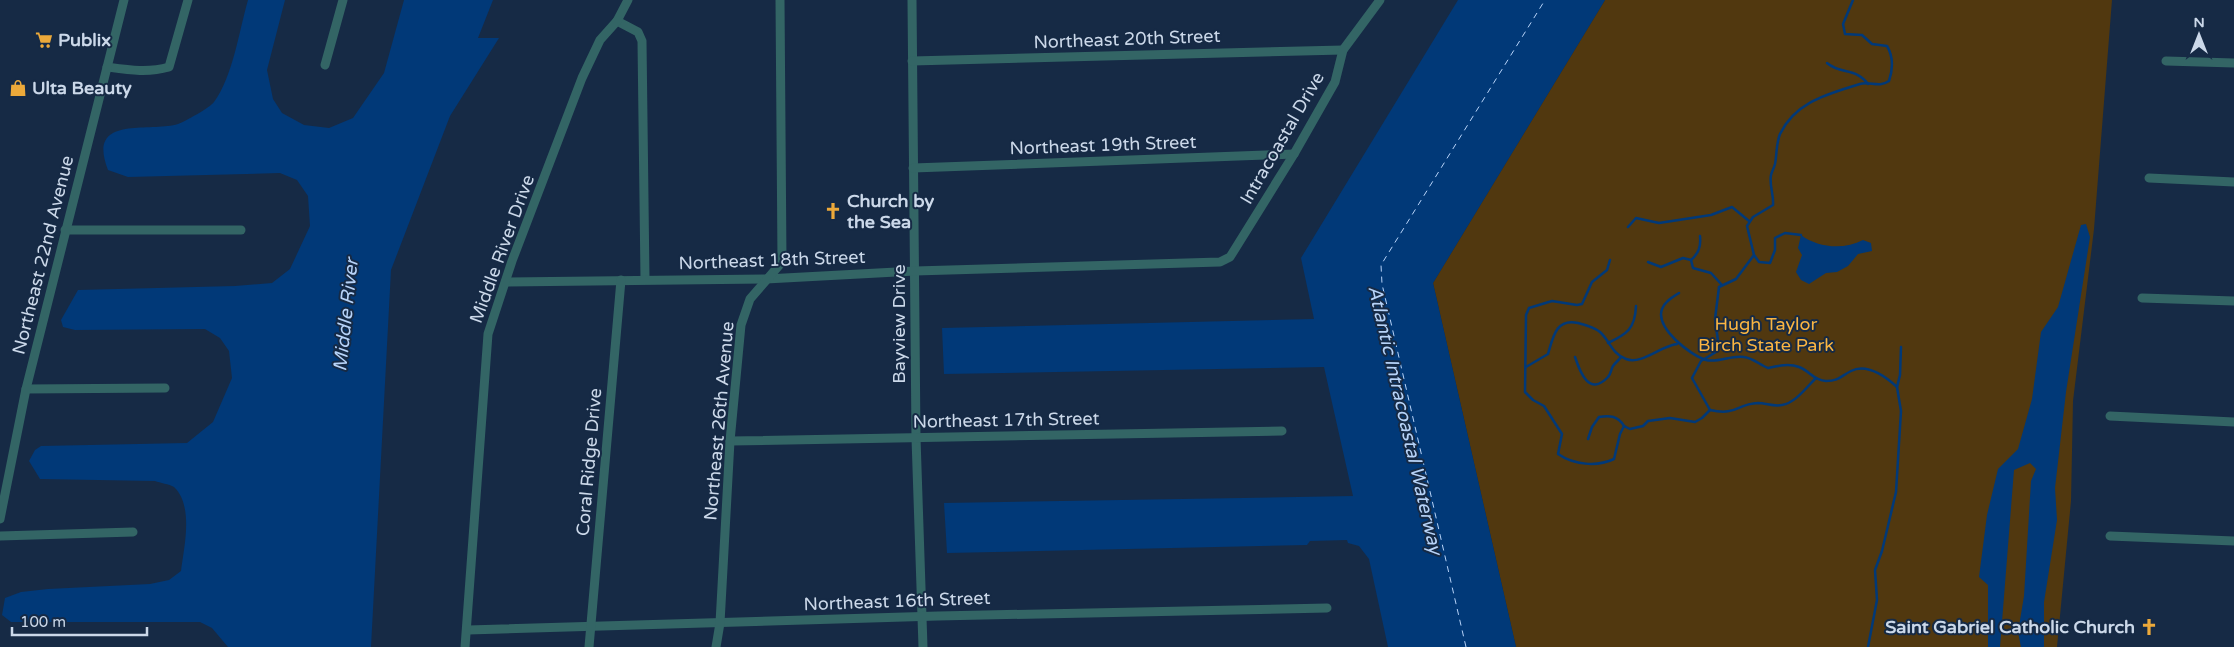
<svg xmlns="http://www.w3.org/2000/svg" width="2234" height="647" font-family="'Varela Round',sans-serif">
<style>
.green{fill:#51380f}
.water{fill:#013978}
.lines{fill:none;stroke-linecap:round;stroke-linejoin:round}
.stream{stroke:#013978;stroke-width:2.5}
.ferry{stroke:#b7d3f8;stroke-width:1;stroke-dasharray:6 5;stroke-linecap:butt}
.minor{stroke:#336565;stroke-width:9}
.labels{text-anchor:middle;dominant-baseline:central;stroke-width:4;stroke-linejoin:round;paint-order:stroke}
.street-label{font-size:18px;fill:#cbd8e9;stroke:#162a45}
.poi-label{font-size:18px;font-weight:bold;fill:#cbd8e9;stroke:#162a45;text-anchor:start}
.park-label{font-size:18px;fill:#fab542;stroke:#162a45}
.water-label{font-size:19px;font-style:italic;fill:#b7d3f8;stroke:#162a45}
</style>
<rect width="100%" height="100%" fill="#162a45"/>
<polygon class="green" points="1605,0 2112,0 2094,229 2073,401 2071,501 2057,647 1516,647 1433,283"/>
<g class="water">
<path d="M248 0H285L267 70 273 99 282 113 304 125 329 128 353 118 384 73 404 0H493L478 38H499L450 116 391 270 371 647H228L212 628 200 622H11L2 615 5 598 21 592 48 589 150 584 169 580 181 571C184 547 194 506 174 487 169 484 160 483 155 481L40 479 29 461 35 450 41 446 187 443 213 422 232 378 229 351 220 338 205 329 75 330 63 327 61 320 78 290 235 286 272 283 290 269 310 226 308 196 297 180 280 173 128 177 108 170C86 114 149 133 178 124 184 122 211 107 214 102 233 76 239 31 248 0Z"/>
<polygon points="1458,0 1605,0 1433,283 1516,647 1388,647 1369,559 1359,546 1348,543 1347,540 1310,541 1307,545 947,553 944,503 1353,496 1324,367 944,374 942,328 1314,319 1301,258"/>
<polygon points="2086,224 2090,237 2066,392 2055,488 2057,520 2044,602 2044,647 2021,647 2018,632 2024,596 2031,481 2036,469 2030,463 2014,470 2000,647 1988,647 1988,585 1979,577 1987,515 1998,469 2018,449 2032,399 2041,332 2058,307 2081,225"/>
<path d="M1801 235C1818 248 1844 250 1863 240L1871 243 1872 251 1858 254 1848 266 1837 272 1826 273 1809 284 1801 280 1796 272 1802 255 1798 248Z"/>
</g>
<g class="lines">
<g class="stream">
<path d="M1827 63C1841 75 1855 67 1868 84"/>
<polyline points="1628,227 1636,218 1659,223 1711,215 1732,207 1749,221"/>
<path d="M1700 236C1701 246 1699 253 1691 260L1693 268 1711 273 1722 285"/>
<polyline points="1754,255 1759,262 1770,263 1775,250 1775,238 1785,233 1801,235"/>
<path d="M1610 260 1607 270 1592 282 1582 304 1577 305 1552 301 1529 308 1526 315 1525 392 1533 400 1544 406 1562 434 1558 454C1574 465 1597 467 1614 459L1620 434 1624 426 1630 429 1643 426 1648 421 1670 418 1695 422 1702 418 1710 410"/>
<polyline points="1648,262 1661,267 1683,258 1691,260"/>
<path d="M1679 293C1673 297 1665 301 1662 309 1655 328 1690 355 1706 360 1718 363 1731 355 1744 357 1753 358 1760 365 1768 368 1777 366 1789 363 1799 367 1810 371 1813 380 1826 381 1839 381 1841 376 1851 371 1867 363 1886 377 1897 387"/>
<path d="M1608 343C1627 334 1635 329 1636 306"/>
<path d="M1575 357C1580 372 1589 397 1608 377 1611 374 1611 369 1613 366 1615 363 1619 360 1621 357"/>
<path d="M1526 367 1548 354C1553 337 1556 318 1578 323 1586 325 1594 327 1600 332 1610 341 1612 354 1626 359 1642 365 1660 346 1677 344"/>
<path d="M1710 410 1692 378 1701 361 1716 352 1718 341 1715 319 1719 287 1736 279 1754 255 1747 226 1753 217 1773 205C1774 195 1769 185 1771 175 1772 171 1774 168 1775 164 1777 154 1776 144 1780 134 1796 101 1829 94 1860 84 1870 81 1879 88 1889 81 1893 69 1893 56 1887 46L1872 44 1862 35 1845 34 1843 24 1853 0"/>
<path d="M1710 410C1737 416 1736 404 1758 403 1766 403 1774 407 1782 405 1795 403 1806 388 1815 379"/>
<path d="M1588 439 1592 427 1599 417C1610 415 1618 416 1624 426"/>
<polyline points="1868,647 1877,600 1875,570 1882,551 1896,492 1901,411 1897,387 1900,375 1901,347"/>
</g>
<polyline class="ferry" points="1466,647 1382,284 1381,265 1545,0"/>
<g class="minor">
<polyline points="912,0 916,438 923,647"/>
<polyline points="617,21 638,32 642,41 645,279"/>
<polyline points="912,61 1343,50"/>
<polyline points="2166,61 2234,63"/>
<polyline points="325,65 343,0"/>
<path d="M107 67C129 70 148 73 169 67L188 0"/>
<polyline points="913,168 1294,154"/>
<polyline points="2149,178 2234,182"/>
<polyline points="65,230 241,230"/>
<polyline points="506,282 766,279 915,271 1220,262 1230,257 1294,154 1335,82 1343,50 1380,0"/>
<polyline points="2142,298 2234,301"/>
<polyline points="26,389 165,388"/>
<polyline points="2110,416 2234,422"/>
<polyline points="730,441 1282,431"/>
<polyline points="0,519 26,389 124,0"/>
<polyline points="0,536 133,532"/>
<polyline points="2110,536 2234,541"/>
<polyline points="468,630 938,616 1327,608"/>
<polyline points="465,647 488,334 512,261 582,78 600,40 617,21 628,0"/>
<polyline points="589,647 621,280"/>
<polyline points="716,647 720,623 730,441 741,325 750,299 782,262 780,0"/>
</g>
</g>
<defs>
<g id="supermarket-bare" transform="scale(1.35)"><path d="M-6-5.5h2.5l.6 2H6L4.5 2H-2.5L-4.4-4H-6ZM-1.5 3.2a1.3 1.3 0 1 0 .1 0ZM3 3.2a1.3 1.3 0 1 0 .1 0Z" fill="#eca93a" stroke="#162a45" stroke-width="2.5" paint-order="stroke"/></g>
<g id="shop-bare" transform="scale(1.35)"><path d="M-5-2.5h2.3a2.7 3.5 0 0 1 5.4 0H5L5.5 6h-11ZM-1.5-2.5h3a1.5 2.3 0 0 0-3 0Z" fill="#eca93a" stroke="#162a45" stroke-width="2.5" paint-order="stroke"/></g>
<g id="church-bare" transform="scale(1.35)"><path d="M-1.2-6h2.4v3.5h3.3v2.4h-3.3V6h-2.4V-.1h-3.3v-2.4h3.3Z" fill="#eca93a" stroke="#162a45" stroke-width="2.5" paint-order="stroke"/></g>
</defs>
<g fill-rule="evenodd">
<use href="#supermarket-bare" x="44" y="40"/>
<use href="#shop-bare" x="18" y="88"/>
<use href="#church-bare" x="833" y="211"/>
<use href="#church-bare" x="2149" y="627"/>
</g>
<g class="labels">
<g class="street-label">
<text transform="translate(1127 39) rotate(-2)">Northeast 20th Street</text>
<text transform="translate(1282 138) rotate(-60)">Intracoastal Drive</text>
<text transform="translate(1103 145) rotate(-2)">Northeast 19th Street</text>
<text transform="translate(502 249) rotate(-70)">Middle River Drive</text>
<text transform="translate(43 255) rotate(-76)">Northeast 22nd Avenue</text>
<text transform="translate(772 260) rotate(-2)">Northeast 18th Street</text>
<text transform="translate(899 324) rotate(-90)">Bayview Drive</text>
<text transform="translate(1006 420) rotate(-1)">Northeast 17th Street</text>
<text transform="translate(719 421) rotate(-85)">Northeast 26th Avenue</text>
<text transform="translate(589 462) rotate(-85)">Coral Ridge Drive</text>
<text transform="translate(897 601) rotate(-2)">Northeast 16th Street</text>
</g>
<g class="poi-label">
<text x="58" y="40">Publix</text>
<text x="32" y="88">Ulta Beauty</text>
<text x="847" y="201">Church by<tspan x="847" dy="21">the Sea</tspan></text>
<text x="2135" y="627" text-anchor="end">Saint Gabriel Catholic Church</text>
</g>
<g class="park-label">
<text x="1766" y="324">Hugh Taylor<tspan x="1766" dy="21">Birch State Park</tspan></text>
</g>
<g class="water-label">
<text transform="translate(346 315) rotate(-84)">Middle River</text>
<text transform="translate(1405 420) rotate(77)">Atlantic Intracoastal Waterway</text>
</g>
</g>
<g transform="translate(2199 35)" stroke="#162a45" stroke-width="4" paint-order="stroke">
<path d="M0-4L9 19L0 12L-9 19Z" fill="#cbd8e9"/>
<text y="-8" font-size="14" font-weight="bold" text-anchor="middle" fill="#cbd8e9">N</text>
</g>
<path d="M12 627v8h135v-8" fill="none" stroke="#cbd8e9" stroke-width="2.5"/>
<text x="20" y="627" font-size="15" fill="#cbd8e9" stroke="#162a45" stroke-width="4" paint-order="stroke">100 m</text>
</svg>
